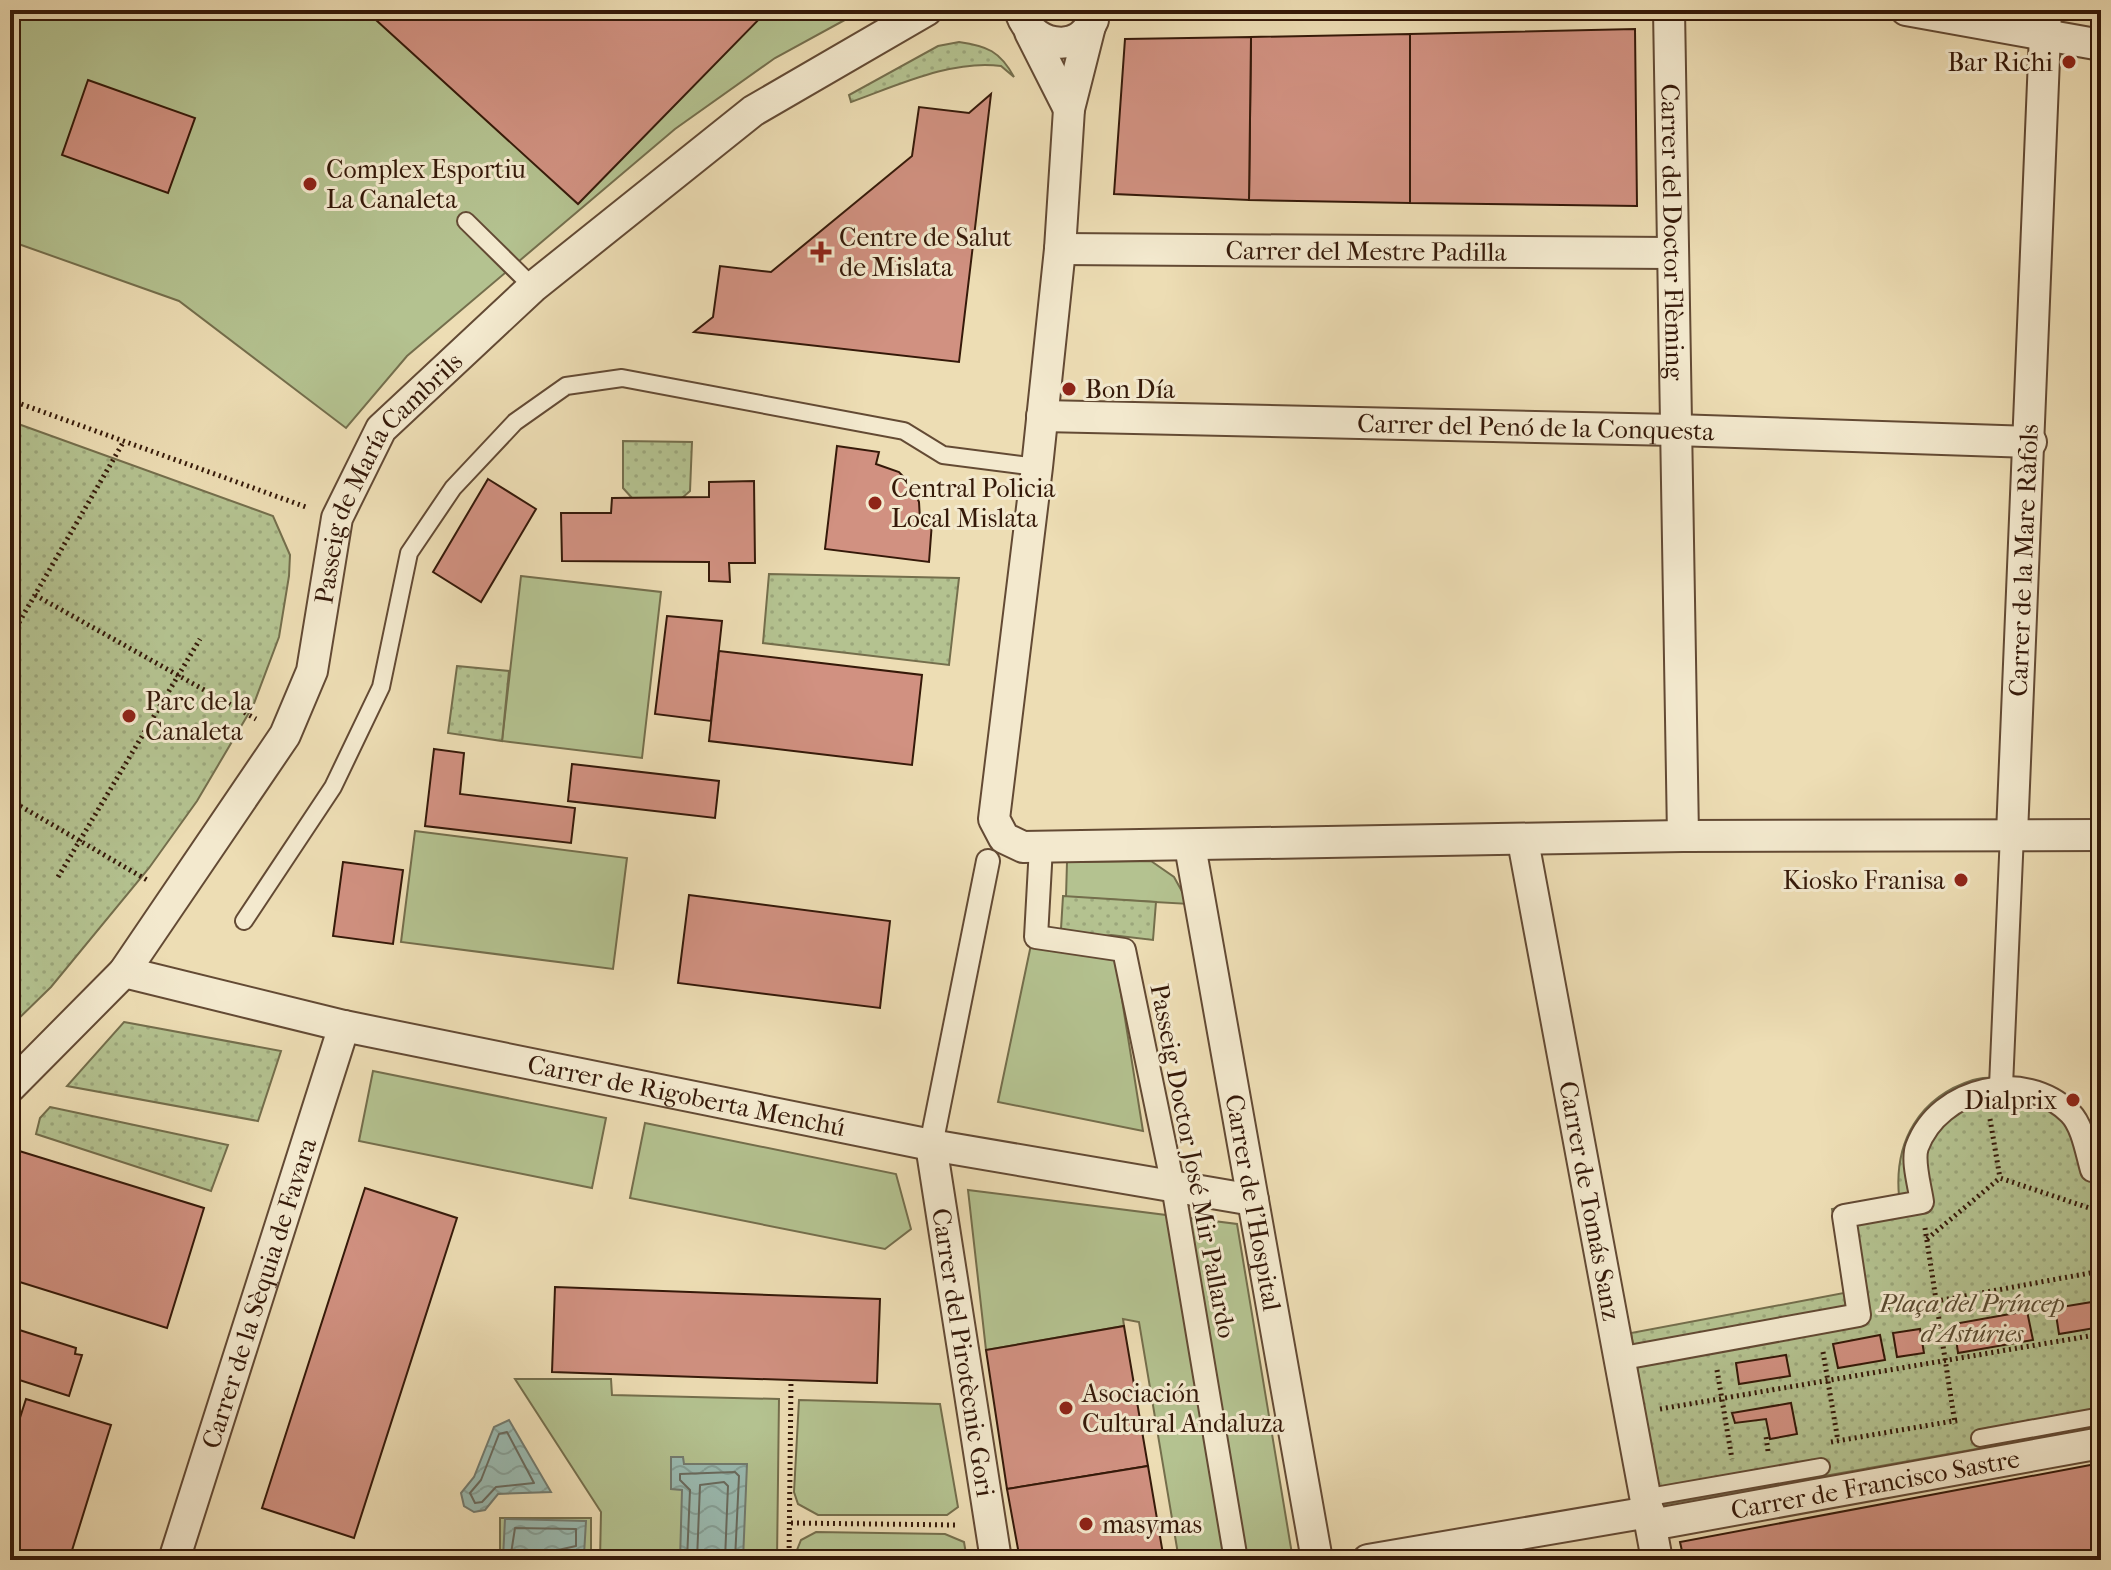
<svg xmlns="http://www.w3.org/2000/svg" width="2111" height="1570" font-family="'IM FELL French Canon',serif">
<style>
.grass{fill:#b4c290;stroke:#746e4c;stroke-width:2}
.park{fill:url(#park-dots);stroke:#746e4c;stroke-width:2}
.water{fill:url(#water-waves);stroke:#727a6e;stroke-width:2}
.lines{fill:none;stroke-linecap:round;stroke-linejoin:round}
.shore{stroke:#686a5e;stroke-width:2}
.building{fill:#d19181;stroke:#351909;stroke-width:2}
.service-casing{stroke:#634a34;stroke-width:20}
.pedestrian-casing{stroke:#634a34;stroke-width:26}
.minor-casing{stroke:#634a34;stroke-width:34}
.path{stroke:#351909;stroke-width:5;stroke-dasharray:2 4;stroke-linecap:butt}
.service{stroke:#f3e9ce;stroke-width:16}
.pedestrian{stroke:#f3e9ce;stroke-width:22}
.minor{stroke:#f3e9ce;stroke-width:30}
.poi-dot{fill:#8f2418;stroke:#f3e9ce;stroke-width:3}
.labels{text-anchor:middle;dominant-baseline:central;stroke-width:6;stroke-linejoin:round;paint-order:stroke}
.poi-label{font-size:26px;fill:#351909;stroke:#f3e9ce;text-anchor:start}
.street-label{font-size:26px;fill:#351909;stroke:#f3e9ce}
.park-label{font-size:26px;font-style:italic;fill:#5b4c32;stroke:#f3e9ce}
</style>
<defs>
<pattern id="park-dots" width="8" height="8" patternUnits="userSpaceOnUse" patternTransform="scale(2)"><rect width="8" height="8" fill="#b4c290"/><path d="M2 2h.1M6 6h.1" fill="none" stroke="#9ba67b" stroke-width="1.8" stroke-linecap="round"/></pattern>
<pattern id="water-waves" width="16" height="10" patternUnits="userSpaceOnUse" patternTransform="scale(2)"><rect width="16" height="10" fill="#9abbb2"/><path d="M0 5q4-4 8 0t8 0" fill="none" stroke="#85a098"/></pattern>
</defs>
<rect width="100%" height="100%" fill="#edddb4"/>
<filter id="stains"><feTurbulence type="fractalNoise" baseFrequency=".0025" numOctaves="4"/><feColorMatrix values="0 0 0 0 .2 0 0 0 0 .09 0 0 0 0 .02 0 0 0 .5 -.17"/></filter>
<radialGradient id="worn" r=".72"><stop offset=".6" stop-color="#630" stop-opacity="0"/><stop offset="1" stop-color="#630" stop-opacity=".3"/></radialGradient>
<g class="grass">
<polygon points="10,10 863,10 775,58 675,129 407,356 346,428 179,301 10,241"/>
<polygon points="521,576 661,592 642,758 502,741"/>
<polygon points="415,831 627,858 613,969 401,942"/>
<polygon points="1151,861 1174,877 1189,904 1066,897 1067,862"/>
<polygon points="1032,940 1115,956 1143,1131 998,1102"/>
<polygon points="373,1071 606,1118 592,1188 359,1141"/>
<polygon points="645,1123 896,1174 911,1229 885,1249 630,1198"/>
<polygon points="968,1190 1237,1224 1293,1560 1179,1560 1139,1322 1123,1319 1124,1326 986,1350"/>
<polygon points="515,1379 611,1379 612,1395 779,1399 777,1560 600,1560 601,1512"/>
<polygon points="799,1400 940,1404 958,1507 947,1515 818,1515 798,1504 794,1492"/>
<rect x="500" y="1518" width="91" height="42"/>
<polygon points="816,1532 945,1534 964,1542 967,1560 793,1560 801,1540"/>
</g>
<g class="park">
<path d="M959 42C987 46 1000 51 1014 77L1001 66C953 59 896 86 851 102L849 95 938 46Z"/>
<polygon points="10,421 273,516 290,555 289,576 279,637 253,706 197,801 149,868 51,987 10,1027"/>
<polygon points="623,441 692,442 690,491 682,498 632,498 623,488"/>
<polygon points="769,574 959,578 949,665 763,643"/>
<polygon points="457,666 509,671 502,741 448,733"/>
<polygon points="1063,896 1156,902 1153,940 1111,935 1084,940 1075,932 1061,929"/>
<polygon points="124,1022 281,1051 258,1121 67,1086"/>
<path d="M2017 1078 2042 1085 2090 1138 2101 1159V1427L1661 1505 1631 1333 1844 1293 1832 1209 1899 1196C1894 1142 1919 1097 1973 1080 1986 1076 2004 1078 2017 1078Z"/>
<polygon points="50,1107 228,1145 211,1191 36,1134 40,1118"/>
</g>
<g class="water">
<polygon points="509,1420 551,1492 498,1494 485,1510 474,1512 464,1506 461,1493 474,1477 494,1427"/>
<polygon points="671,1457 683,1457 684,1464 747,1464 743,1560 680,1560 682,1490 671,1489"/>
<polygon points="505,1519 586,1521 584,1555 503,1558"/>
</g>
<g class="lines">
<g class="shore">
<polygon points="507,1432 534,1483 496,1487 482,1502 475,1503 470,1493 481,1480 499,1434"/>
<polyline points="510,1560 515,1528 576,1529 576,1546 558,1550 554,1560"/>
<polyline points="687,1560 690,1490 680,1480 680,1474 735,1472 739,1476 735,1560"/>
<polyline points="697,1560 700,1485 724,1482 728,1486 725,1560"/>
</g>
</g>
<g class="building">
<polygon points="365,10 768,10 578,204"/>
<polygon points="1635,29 1637,206 1410,203 1410,34"/>
<polygon points="1410,34 1410,203 1249,200 1251,37"/>
<polygon points="1251,37 1249,200 1114,194 1125,39"/>
<polygon points="88,80 195,118 168,193 62,155"/>
<polygon points="991,94 959,362 694,332 713,317 720,266 771,272 912,156 919,107 969,113"/>
<polygon points="837,446 879,452 876,464 899,472 912,486 919,502 920,520 932,522 929,562 825,549"/>
<polygon points="488,479 536,509 481,602 433,572"/>
<polygon points="754,481 755,563 729,563 730,582 709,581 709,562 562,561 561,513 611,513 612,498 709,497 709,482"/>
<polygon points="667,616 722,621 711,721 655,714"/>
<polygon points="719,651 922,675 912,765 709,741"/>
<polygon points="434,749 464,753 460,794 575,808 571,843 425,826"/>
<polygon points="572,764 719,781 715,818 568,801"/>
<polygon points="343,862 403,870 393,944 333,936"/>
<polygon points="689,895 890,921 880,1008 678,983"/>
<polygon points="16,1150 204,1208 167,1328 10,1279 10,1168"/>
<polygon points="365,1188 457,1218 354,1538 262,1508"/>
<polygon points="555,1287 880,1299 877,1383 552,1372"/>
<polygon points="2098,1301 2101,1327 2059,1334 2055,1308"/>
<polygon points="2027,1311 2033,1340 1958,1353 1954,1324"/>
<polygon points="1124,1326 1148,1466 1007,1489 986,1350"/>
<polygon points="10,1327 76,1348 75,1354 82,1355 69,1396 10,1377"/>
<polygon points="1920,1329 1924,1353 1897,1357 1893,1333"/>
<polygon points="1880,1335 1885,1360 1838,1368 1833,1344"/>
<polygon points="1786,1355 1790,1376 1739,1384 1736,1363"/>
<polygon points="26,1399 111,1425 69,1560 10,1560 10,1449"/>
<polygon points="1791,1403 1797,1434 1770,1439 1766,1419 1735,1423 1732,1413"/>
<polygon points="2101,1463 2101,1560 1684,1560 1680,1542"/>
<polygon points="1148,1466 1164,1560 1020,1560 1007,1489"/>
</g>
<g class="lines">
<g class="service-casing">
<g id="service">
<polyline points="466,221 533,287"/>
<polyline points="244,921 333,787 381,687 409,553 453,488 515,422 566,386 622,378 904,431 943,455 1037,467"/>
<polyline points="1980,1438 2101,1416"/>
<polyline points="1650,1509 1655,1496 1821,1467"/>
</g>
</g>
<g class="pedestrian-casing">
<g id="pedestrian">
<polyline points="1041,847 1036,937 1124,950 1173,1186 1236,1560"/>
<polyline points="2001,1086 2012,834"/>
<polyline points="931,1145 988,861"/>
<path d="M1618 1359 1859 1315 1844 1216 1922 1202C1920 1187 1912 1161 1917 1147 1939 1087 2025 1068 2070 1113 2083 1126 2087 1153 2092 1170L2101 1168"/>
</g>
</g>
<g class="minor-casing">
<g id="minor">
<path d="M1020 10C1028 45 1078 57 1093 20"/>
<path id="s1" d="M1669 10 1683 836"/>
<polyline points="1906,10 2101,45"/>
<polyline points="1090,26 1069,109 1060,249 1037,467 994,819 1004,838 1023,847 1683,836 2101,835"/>
<polyline points="1030,32 1069,109"/>
<path id="s2" d="M1060 249 1671 253"/>
<path id="s3" d="M1042 416 1675 430 2031 442"/>
<path id="s4" d="M2012 834 2046 10"/>
<path id="s5" d="M1523 841 1657 1560"/>
<path id="s6" d="M1190 846 1317 1560"/>
<path id="s7" d="M124 972 344 1026 931 1145 1253 1200"/>
<path id="s8" d="M10 1087 124 972 285 735 312 671 337 518 381 429 533 287 753 111 927 10"/>
<path id="s9" d="M931 1145 996 1560"/>
<path id="s10" d="M1651 1525 2101 1443"/>
<path id="s11" d="M174 1560 344 1026"/>
<polyline points="1368,1560 1649,1512"/>
</g>
</g>
<g class="path">
<polyline points="10,400 306,507"/>
<polyline points="35,595 256,719"/>
<polyline points="10,638 124,441"/>
<polyline points="10,800 147,880"/>
<polyline points="58,877 200,639"/>
<polyline points="1990,1119 2000,1178"/>
<polyline points="1925,1228 1955,1424"/>
<polyline points="1927,1239 2000,1178 2101,1212"/>
<polyline points="1888,1310 2101,1271"/>
<polyline points="1823,1352 1838,1441"/>
<polyline points="1717,1370 1732,1459"/>
<polyline points="1660,1409 2101,1334"/>
<polyline points="1831,1442 1959,1420"/>
<polyline points="1768,1451 1766,1436 1769,1435"/>
<polyline points="791,1523 957,1525"/>
<polyline points="789,1560 791,1380"/>
</g>
<use href="#service" class="service"/>
<use href="#pedestrian" class="pedestrian"/>
<use href="#minor" class="minor"/>
</g>
<g class="poi-dot">
<circle cx="2069" cy="62" r="8"/>
<circle cx="310" cy="184" r="8"/>
<path d="M817 240h8v8h8v8h-8v8h-8v-8h-8v-8h8z"/>
<circle cx="1069" cy="389" r="8"/>
<circle cx="875" cy="503" r="8"/>
<circle cx="129" cy="716" r="8"/>
<circle cx="1961" cy="880" r="8"/>
<circle cx="2073" cy="1100" r="8"/>
<circle cx="1066" cy="1408" r="8"/>
<circle cx="1086" cy="1524" r="8"/>
</g>
<g class="labels">
<g class="poi-label">
<text x="2053" y="62" text-anchor="end">Bar Richi</text>
<text x="326" y="169">Complex Esportiu<tspan x="326" dy="30">La Canaleta</tspan></text>
<text x="839" y="237">Centre de Salut<tspan x="839" dy="30">de Mislata</tspan></text>
<text x="1085" y="389">Bon Día</text>
<text x="891" y="488">Central Policia<tspan x="891" dy="30">Local Mislata</tspan></text>
<text x="145" y="701">Parc de la<tspan x="145" dy="30">Canaleta</tspan></text>
<text x="1945" y="880" text-anchor="end">Kiosko Franisa</text>
<text x="2057" y="1100" text-anchor="end">Dialprix</text>
<text x="1082" y="1393">Asociación<tspan x="1082" dy="30">Cultural Andaluza</tspan></text>
<text x="1102" y="1524">masymas</text>
</g>
<g class="street-label">
<text stroke="none"><textPath href="#s1" startOffset="222">Carrer del Doctor Flèming</textPath></text>
<text stroke="none"><textPath href="#s2" startOffset="306">Carrer del Mestre Padilla</textPath></text>
<text stroke="none"><textPath href="#s3" startOffset="494">Carrer del Penó de la Conquesta</textPath></text>
<text stroke="none"><textPath href="#s8" startOffset="732">Passeig de María Cambrils</textPath></text>
<text stroke="none"><textPath href="#s4" startOffset="274">Carrer de la Mare Ràfols</textPath></text>
<text stroke="none"><textPath href="#s7" startOffset="576">Carrer de Rigoberta Menchú</textPath></text>
<text transform="translate(1193 1161) rotate(79)">Passeig Doctor José Mir Pallardo</text>
<text stroke="none"><textPath href="#s5" startOffset="366">Carrer de Tomás Sanz</textPath></text>
<text stroke="none"><textPath href="#s6" startOffset="362">Carrer de l'Hospital</textPath></text>
<text stroke="none"><textPath href="#s11" startOffset="280">Carrer de la Sèquia de Favara</textPath></text>
<text stroke="none"><textPath href="#s9" startOffset="210">Carrer del Pirotècnic Gori</textPath></text>
<text stroke="none"><textPath href="#s10" startOffset="228">Carrer de Francisco Sastre</textPath></text>
</g>
<g class="park-label">
<text x="1972" y="1303">Plaça del Príncep<tspan x="1972" dy="30">d'Astúries</tspan></text>
</g>
</g>
<rect width="2111" height="1570" fill="none" stroke="#edddb4" stroke-width="40"/>
<rect x="12" y="12" width="2087" height="1546" fill="none" stroke="#351909" stroke-width="4"/>
<rect x="20" y="20" width="2071" height="1530" fill="none" stroke="#351909" stroke-width="2"/>
<rect width="100%" height="100%" filter="url(#stains)"/>
<rect width="100%" height="100%" fill="url(#worn)"/>
</svg>
